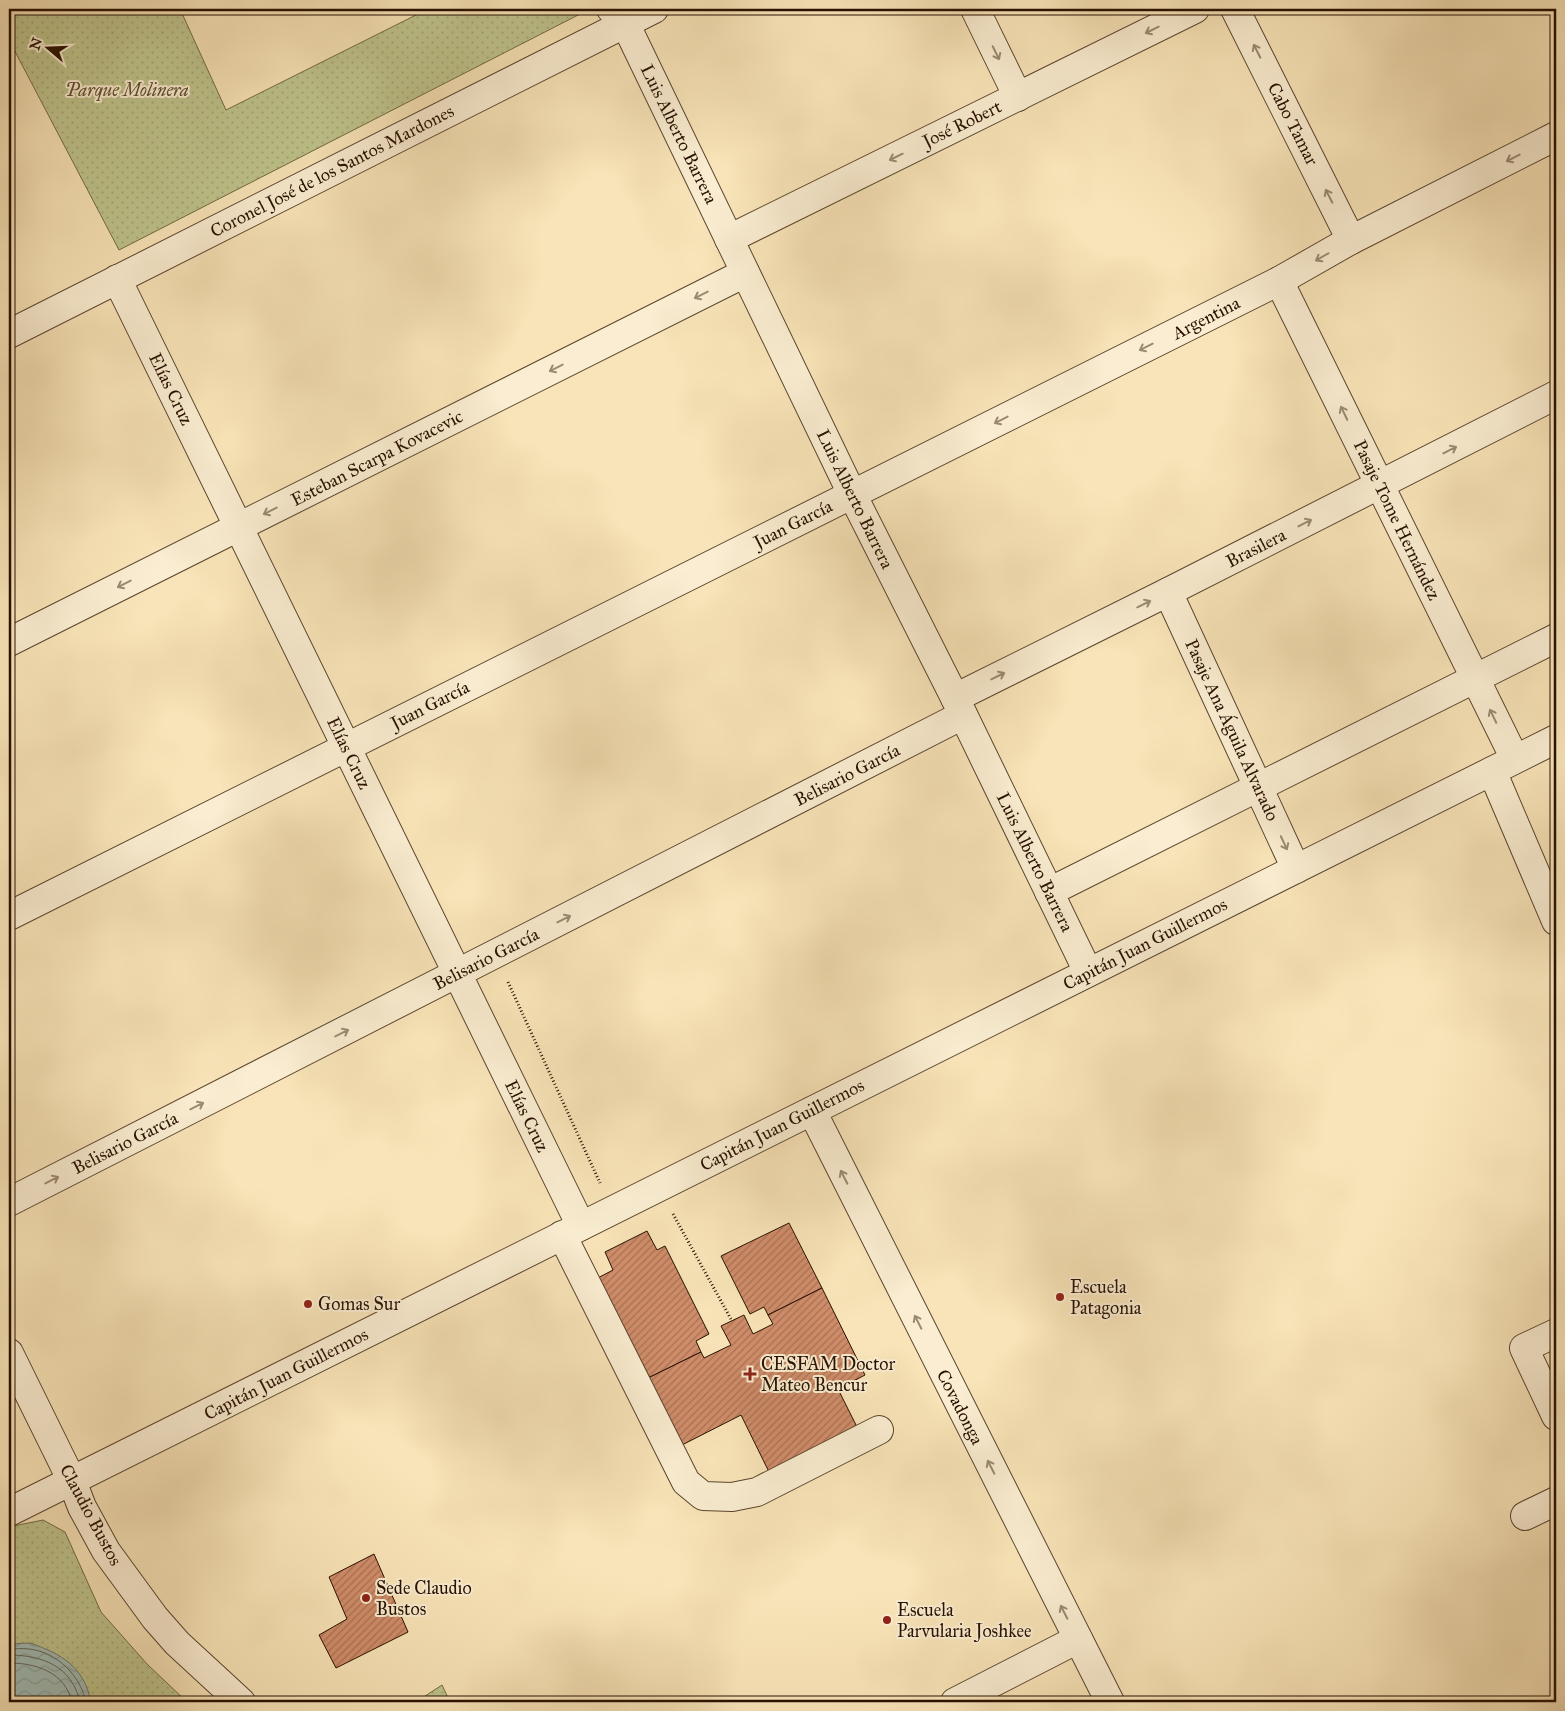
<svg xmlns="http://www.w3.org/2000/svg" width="1565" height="1711" font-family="'IM FELL Great Primer',serif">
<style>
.park{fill:url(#park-dots);stroke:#736a46}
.water{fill:url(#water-waves);stroke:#70786e}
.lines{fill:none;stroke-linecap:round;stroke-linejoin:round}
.shore{stroke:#64665c;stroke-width:1}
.building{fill:url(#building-hatch);stroke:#271000}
.minor-casing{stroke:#5b452e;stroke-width:30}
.path{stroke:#271000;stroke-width:3;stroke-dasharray:1 2.5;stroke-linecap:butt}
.minor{stroke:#faedd1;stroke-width:28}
.oneway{stroke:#9b8a73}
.poi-dot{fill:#8f2418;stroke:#faedd1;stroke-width:2}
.labels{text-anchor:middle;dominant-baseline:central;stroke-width:4;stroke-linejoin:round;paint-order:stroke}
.park-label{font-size:18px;font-style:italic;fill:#5c4f31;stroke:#faedd1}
.street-label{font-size:18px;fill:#271000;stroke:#faedd1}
.poi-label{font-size:18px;fill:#271000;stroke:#faedd1;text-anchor:start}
</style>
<defs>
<pattern id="park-dots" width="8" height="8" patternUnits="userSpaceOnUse" patternTransform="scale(1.25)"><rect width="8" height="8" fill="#bfc48d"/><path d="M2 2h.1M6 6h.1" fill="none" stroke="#a4a778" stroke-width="1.8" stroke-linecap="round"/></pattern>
<pattern id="water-waves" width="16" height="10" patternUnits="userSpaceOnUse" patternTransform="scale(1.25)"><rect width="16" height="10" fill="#a0bdb7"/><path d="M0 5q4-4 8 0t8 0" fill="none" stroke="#8aa19c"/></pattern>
<pattern id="building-hatch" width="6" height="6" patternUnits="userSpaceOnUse" patternTransform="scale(1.25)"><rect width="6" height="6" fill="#d08d6a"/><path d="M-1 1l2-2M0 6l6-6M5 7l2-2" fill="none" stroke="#a97255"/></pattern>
</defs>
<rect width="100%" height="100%" fill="#f8e4b8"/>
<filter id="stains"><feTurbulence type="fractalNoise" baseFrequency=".004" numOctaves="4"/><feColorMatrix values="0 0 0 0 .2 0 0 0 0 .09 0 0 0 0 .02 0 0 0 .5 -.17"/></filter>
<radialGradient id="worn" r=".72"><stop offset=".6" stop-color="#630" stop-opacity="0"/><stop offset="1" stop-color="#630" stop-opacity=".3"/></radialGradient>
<g class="park">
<polygon points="9,9 180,9 226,110 428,9 579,9 584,12 119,250 9,40"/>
<polygon points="43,1520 65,1532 101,1612 147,1664 187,1702 9,1702 9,1527"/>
<polygon points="442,1685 450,1702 416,1702"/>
</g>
<path class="water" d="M30 1643C62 1654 84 1667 91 1702H9V1644Z"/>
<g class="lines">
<g class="shore">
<path d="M9 1649C15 1649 22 1648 29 1649 57 1652 80 1675 86 1702"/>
<path d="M9 1655C42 1655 72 1666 80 1702"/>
<path d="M9 1663C36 1663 65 1672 72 1702"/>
</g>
</g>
<g class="building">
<polygon points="789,1223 822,1288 768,1315 764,1307 750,1314 721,1256"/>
<polygon points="647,1231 657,1250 665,1246 709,1334 696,1341 701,1352 644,1380 594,1280 613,1270 605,1252"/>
<polygon points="822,1288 865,1375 838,1389 859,1431 771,1476 741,1415 678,1447 644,1380 701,1352 704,1358 731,1345 721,1326 744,1315 753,1334 773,1324 768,1315"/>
<polygon points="374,1554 408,1632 336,1668 319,1635 347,1619 329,1577"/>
</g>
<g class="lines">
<g class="minor-casing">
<g id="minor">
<polyline points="611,9 625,23 852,494 955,698 1088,972"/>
<polyline points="975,9 1018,97"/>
<polyline points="1235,9 1351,240"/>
<polyline points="729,239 1195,9"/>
<polyline points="117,279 581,1226"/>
<polyline points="1279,281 1515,759"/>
<polyline points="9,334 654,9"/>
<polyline points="1168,592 1296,869"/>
<polyline points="9,642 745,273"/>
<polyline points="955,698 1168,592 1556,395"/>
<polyline points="1492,771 1556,921"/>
<polyline points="1049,892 1556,638"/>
<polyline points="9,916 1279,281 1351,240 1556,136"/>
<polyline points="812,1111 1110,1702"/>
<polyline points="9,1202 963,715"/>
<polyline points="562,1235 686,1482 703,1496 732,1497 757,1492 879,1430"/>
<polyline points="1556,1333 1524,1348 1556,1416"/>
<polyline points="9,1353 72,1481 82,1507 106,1551 155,1618 177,1643 241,1702"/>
<polyline points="9,1512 1556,739"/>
<polyline points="1525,1516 1556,1501"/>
<polyline points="955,1702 1078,1639"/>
</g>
</g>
<g class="path">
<polyline points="508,982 600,1183"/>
<polyline points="673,1214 732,1321"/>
</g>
<use href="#minor" class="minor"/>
</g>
<defs><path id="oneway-shaft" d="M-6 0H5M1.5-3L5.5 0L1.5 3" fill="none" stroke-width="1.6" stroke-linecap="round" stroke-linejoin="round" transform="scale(1.25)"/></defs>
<g class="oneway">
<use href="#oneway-shaft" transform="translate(1152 30) rotate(154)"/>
<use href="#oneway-shaft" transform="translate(1257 51) rotate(-117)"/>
<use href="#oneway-shaft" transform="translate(996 53) rotate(64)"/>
<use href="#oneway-shaft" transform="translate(896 157) rotate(154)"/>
<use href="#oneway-shaft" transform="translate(1513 158) rotate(153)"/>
<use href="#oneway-shaft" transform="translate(1329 196) rotate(-117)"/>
<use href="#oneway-shaft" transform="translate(1322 257) rotate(150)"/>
<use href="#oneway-shaft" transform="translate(701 295) rotate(153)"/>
<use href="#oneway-shaft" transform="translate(1146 347) rotate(153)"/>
<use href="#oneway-shaft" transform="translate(556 368) rotate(153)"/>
<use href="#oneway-shaft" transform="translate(1344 413) rotate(-116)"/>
<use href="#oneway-shaft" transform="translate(1001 420) rotate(153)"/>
<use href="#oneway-shaft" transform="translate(1450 450) rotate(-27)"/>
<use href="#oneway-shaft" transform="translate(270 511) rotate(153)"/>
<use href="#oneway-shaft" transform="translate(1305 523) rotate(-27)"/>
<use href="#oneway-shaft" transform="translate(124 584) rotate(153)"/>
<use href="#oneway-shaft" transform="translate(1144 604) rotate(-26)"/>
<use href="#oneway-shaft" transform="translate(998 676) rotate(-26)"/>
<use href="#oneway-shaft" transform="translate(1493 716) rotate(-116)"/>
<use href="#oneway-shaft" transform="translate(1284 843) rotate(65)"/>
<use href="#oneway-shaft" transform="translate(564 919) rotate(-27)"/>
<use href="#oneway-shaft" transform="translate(342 1033) rotate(-27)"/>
<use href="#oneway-shaft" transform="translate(197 1106) rotate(-27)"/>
<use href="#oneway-shaft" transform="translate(844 1177) rotate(-117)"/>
<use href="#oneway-shaft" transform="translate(52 1180) rotate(-27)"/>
<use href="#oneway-shaft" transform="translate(918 1322) rotate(-117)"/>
<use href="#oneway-shaft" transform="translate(991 1467) rotate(-117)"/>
<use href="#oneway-shaft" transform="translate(1064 1612) rotate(-117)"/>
</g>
<g class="poi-dot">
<circle cx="1060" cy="1297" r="5"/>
<circle cx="308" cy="1304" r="5"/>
<path d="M747.5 1366.5h5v5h5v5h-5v5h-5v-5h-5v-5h5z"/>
<circle cx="366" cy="1598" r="5"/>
<circle cx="887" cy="1620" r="5"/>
</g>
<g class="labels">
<g class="park-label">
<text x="127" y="90">Parque Molinera</text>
</g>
<g class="street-label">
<text transform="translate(962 124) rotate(-26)">José Robert</text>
<text transform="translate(1293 124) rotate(63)">Cabo Tamar</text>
<text transform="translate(679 134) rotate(64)">Luis Alberto Barrera</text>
<text transform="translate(332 171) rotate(-27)">Coronel José de los Santos Mardones</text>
<text transform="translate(1206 318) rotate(-27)">Argentina</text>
<text transform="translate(171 389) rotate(64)">Elías Cruz</text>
<text transform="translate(377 458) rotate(-27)">Esteban Scarpa Kovacevic</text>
<text transform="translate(855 499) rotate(64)">Luis Alberto Barrera</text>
<text transform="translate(1397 520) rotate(64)">Pasaje Tome Hernández</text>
<text transform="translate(793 524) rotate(-27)">Juan García</text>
<text transform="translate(1256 548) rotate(-27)">Brasilera</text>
<text transform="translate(430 705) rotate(-27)">Juan García</text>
<text transform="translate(1232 730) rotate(65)">Pasaje Ana Águila Alvarado</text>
<text transform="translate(349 753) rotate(64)">Elías Cruz</text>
<text transform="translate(847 775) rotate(-27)">Belisario García</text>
<text transform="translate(1035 862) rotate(64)">Luis Alberto Barrera</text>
<text transform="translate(1145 944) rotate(-27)">Capitán Juan Guillermos</text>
<text transform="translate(486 959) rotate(-27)">Belisario García</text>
<text transform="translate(527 1116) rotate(64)">Elías Cruz</text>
<text transform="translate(782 1125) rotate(-27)">Capitán Juan Guillermos</text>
<text transform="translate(125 1143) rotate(-27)">Belisario García</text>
<text transform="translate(286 1374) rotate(-27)">Capitán Juan Guillermos</text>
<text transform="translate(960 1407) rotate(63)">Covadonga</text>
<text transform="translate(91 1515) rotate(62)">Claudio Bustos</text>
</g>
<g class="poi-label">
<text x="1070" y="1287">Escuela<tspan x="1070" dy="21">Patagonia</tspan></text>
<text x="318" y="1304">Gomas Sur</text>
<text x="761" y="1364">CESFAM Doctor<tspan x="761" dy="21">Mateo Bencur</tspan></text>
<text x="376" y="1588">Sede Claudio<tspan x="376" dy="21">Bustos</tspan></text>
<text x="897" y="1610">Escuela<tspan x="897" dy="21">Parvularia Joshkee</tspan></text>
</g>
</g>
<rect width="1565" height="1711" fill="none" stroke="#f8e4b8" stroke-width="30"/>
<rect x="10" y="10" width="1545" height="1691" fill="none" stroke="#271000" stroke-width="2.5"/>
<rect x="15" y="15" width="1535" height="1681" fill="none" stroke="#271000"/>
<g transform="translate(48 48) rotate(289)" stroke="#faedd1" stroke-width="4" paint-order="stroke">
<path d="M0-4L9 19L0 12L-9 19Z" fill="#271000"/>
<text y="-8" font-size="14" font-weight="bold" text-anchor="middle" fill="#271000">N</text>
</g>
<rect width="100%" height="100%" filter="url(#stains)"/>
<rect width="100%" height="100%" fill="url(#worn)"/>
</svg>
